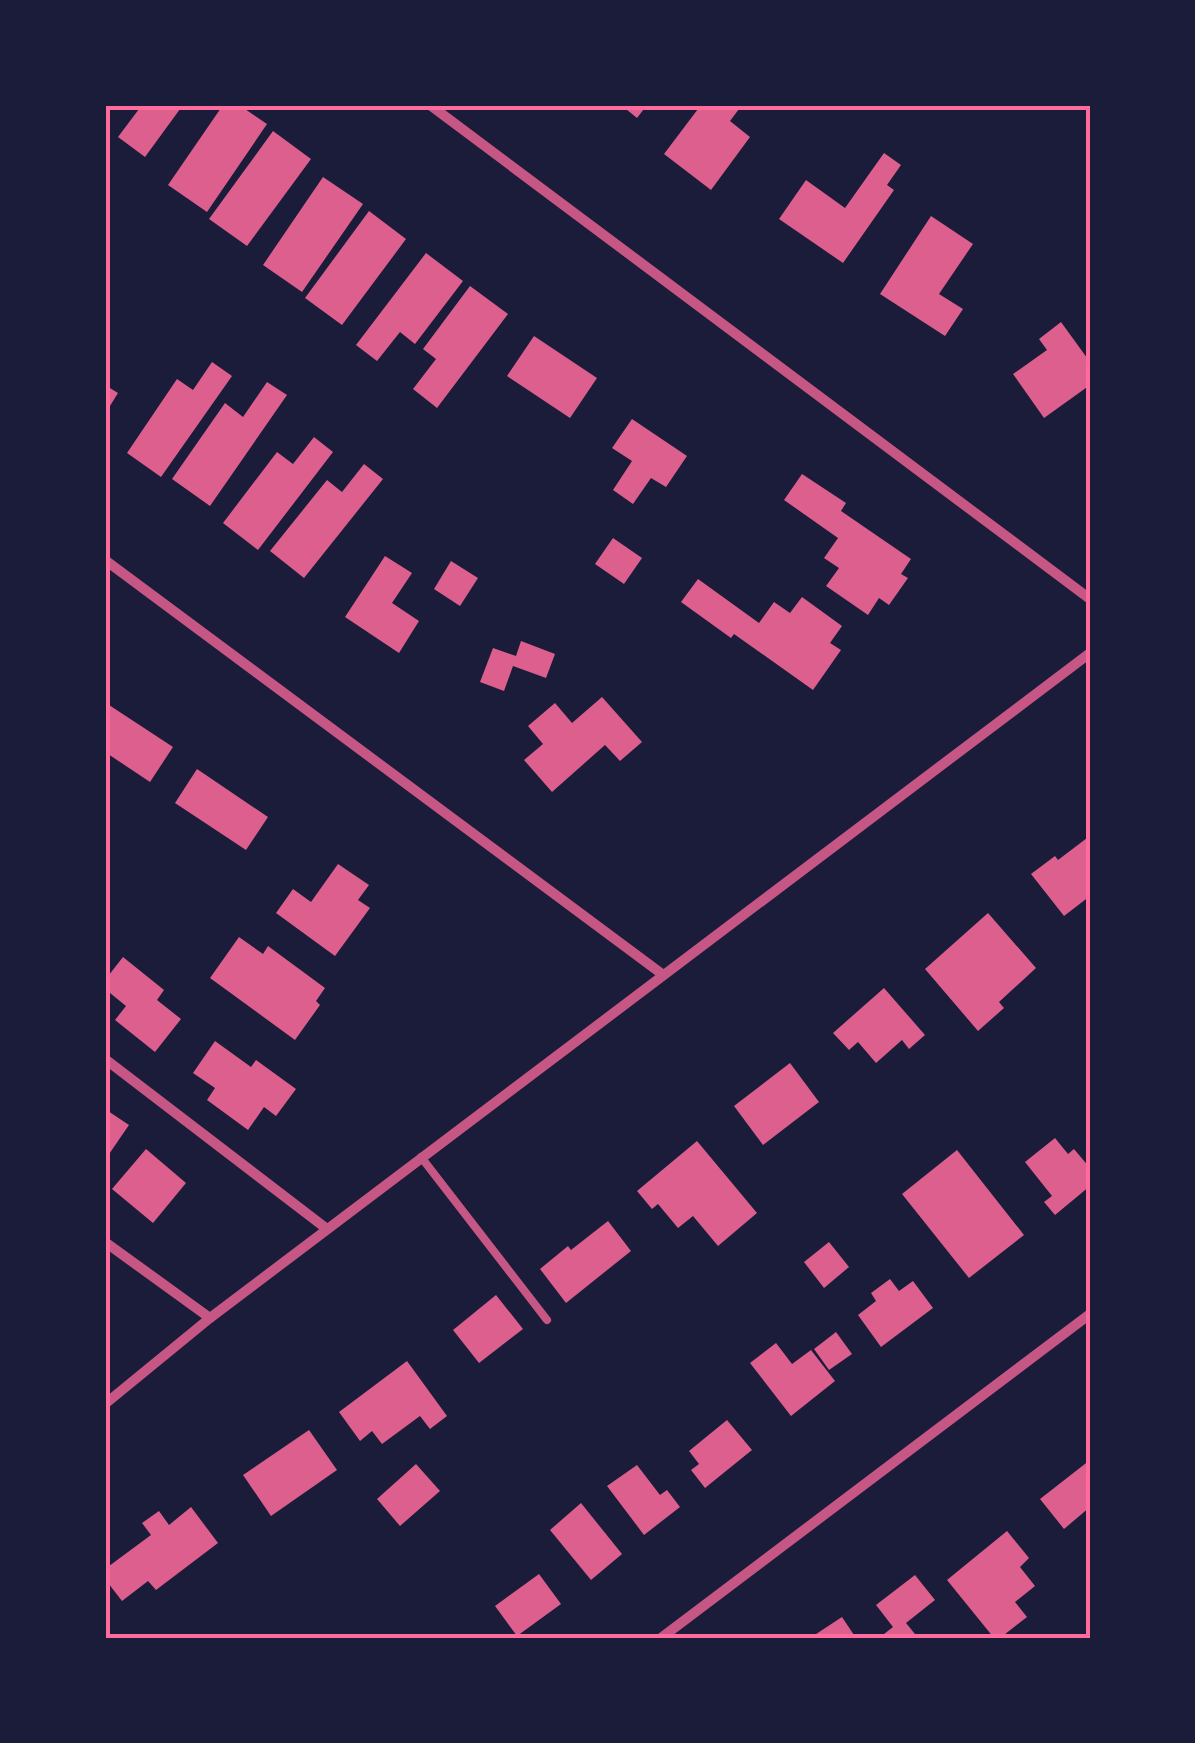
<svg xmlns="http://www.w3.org/2000/svg" width="1195" height="1743" font-family="'DM Sans',sans-serif">
<style>
.building{fill:#dd5f8e}
.lines{fill:none;stroke-linecap:round;stroke-linejoin:round}
.service{stroke:#c65784;stroke-width:8}
.minor{stroke:#c65784;stroke-width:10}
.neatline{fill:none;stroke:#ff6b9d;stroke-width:4}
</style>
<rect width="100%" height="100%" fill="#1b1b3a"/>
<g class="building">
<polygon points="142,105 183,105 145,157 118,137"/>
<polygon points="223,105 239,105 267,124 207,212 168,185"/>
<polygon points="621,105 647,105 637,118"/>
<polygon points="701,105 734,105 739,109 730,121 750,137 711,190 664,154"/>
<polygon points="273,131 311,159 247,246 209,219"/>
<polygon points="884,153 901,165 887,185 894,190 843,263 779,219 806,180 845,208"/>
<polygon points="323,177 363,204 302,292 263,265"/>
<polygon points="369,211 406,239 342,325 305,298"/>
<polygon points="931,216 973,244 939,294 963,309 945,336 880,294"/>
<polygon points="426,253 463,281 415,344 400,332 377,361 356,345"/>
<polygon points="470,286 508,314 437,408 413,389 436,359 423,349"/>
<polygon points="1061,322 1090,362 1090,385 1044,418 1013,374 1047,350 1039,339"/>
<polygon points="534,336 597,378 570,418 507,376"/>
<polygon points="212,362 232,376 161,477 127,453 177,379 193,390"/>
<polygon points="267,382 287,395 210,506 172,479 225,403 243,417"/>
<polygon points="105,385 118,393 105,414"/>
<polygon points="632,419 687,456 666,487 651,478 633,504 613,490 632,461 612,448"/>
<polygon points="314,437 333,452 258,550 223,523 277,452 293,464"/>
<polygon points="364,464 383,479 304,578 270,551 327,480 342,492"/>
<polygon points="802,474 846,503 841,511 911,559 901,574 908,578 889,605 879,598 868,615 826,586 839,568 824,558 838,538 784,500"/>
<polygon points="613,538 642,558 624,584 595,564"/>
<polygon points="385,556 412,573 392,603 419,621 399,653 345,617"/>
<polygon points="451,561 478,578 460,606 434,589"/>
<polygon points="698,579 759,623 774,602 790,613 802,597 842,626 830,643 841,650 813,690 734,634 731,638 681,602"/>
<polygon points="521,641 555,654 546,678 513,666 504,691 480,682 493,648 516,656"/>
<polygon points="602,697 642,742 620,761 605,745 552,792 524,760 543,744 528,726 555,703 572,723"/>
<polygon points="106,703 173,747 150,782 105,752"/>
<polygon points="197,769 268,817 246,850 175,803"/>
<polygon points="1087,838 1090,842 1090,896 1064,916 1031,874 1055,856 1058,860"/>
<polygon points="338,864 369,885 358,900 370,908 335,956 276,913 293,889 311,902"/>
<polygon points="988,913 1036,968 999,1002 1004,1008 978,1031 925,969"/>
<polygon points="239,937 263,954 268,946 325,988 316,1001 320,1005 295,1040 210,978"/>
<polygon points="123,957 164,990 157,1000 181,1019 155,1052 115,1020 126,1006 105,989 105,980"/>
<polygon points="884,988 925,1035 909,1049 902,1040 876,1063 858,1042 849,1050 833,1033"/>
<polygon points="215,1041 251,1067 256,1060 296,1089 276,1116 264,1107 248,1130 207,1100 215,1088 193,1073"/>
<polygon points="790,1063 819,1102 763,1145 734,1106"/>
<polygon points="105,1109 129,1125 105,1160"/>
<polygon points="1055,1138 1068,1154 1074,1149 1090,1168 1090,1186 1055,1215 1044,1202 1052,1196 1025,1162"/>
<polygon points="697,1141 757,1213 718,1246 693,1216 678,1228 658,1204 652,1209 637,1191"/>
<polygon points="146,1149 186,1183 153,1223 112,1189"/>
<polygon points="957,1150 1024,1235 969,1278 902,1194"/>
<polygon points="608,1221 631,1251 566,1303 540,1269 568,1246 571,1250"/>
<polygon points="829,1242 849,1267 824,1288 804,1262"/>
<polygon points="890,1279 899,1291 913,1281 933,1308 881,1347 858,1315 876,1301 871,1293"/>
<polygon points="496,1295 523,1329 479,1363 453,1330"/>
<polygon points="836,1332 852,1354 829,1370 814,1349"/>
<polygon points="776,1343 792,1364 811,1350 835,1381 791,1416 750,1363"/>
<polygon points="407,1361 447,1416 430,1429 420,1416 382,1444 372,1431 360,1441 339,1412"/>
<polygon points="727,1420 752,1450 705,1488 691,1470 699,1464 689,1451"/>
<polygon points="309,1430 337,1470 271,1516 243,1475"/>
<polygon points="1090,1460 1090,1507 1064,1529 1040,1499"/>
<polygon points="416,1464 440,1491 400,1526 377,1499"/>
<polygon points="637,1465 660,1495 667,1490 680,1507 644,1535 607,1486"/>
<polygon points="581,1503 622,1554 591,1580 550,1530"/>
<polygon points="191,1507 218,1543 156,1590 148,1581 122,1601 105,1579 105,1569 151,1535 142,1523 159,1511 169,1525"/>
<polygon points="1007,1531 1029,1558 1020,1567 1035,1586 1015,1602 1027,1617 1000,1638 994,1638 947,1580"/>
<polygon points="539,1574 561,1604 517,1636 495,1606"/>
<polygon points="915,1575 935,1600 906,1623 915,1634 909,1638 886,1638 884,1634 893,1627 876,1605"/>
<polygon points="842,1617 856,1638 810,1638"/>
</g>
<g class="lines">
<polyline class="service" points="421,1157 547,1320"/>
<g class="minor">
<polyline points="430,105 1090,599"/>
<polyline points="105,560 662,974"/>
<polyline points="105,1059 327,1229"/>
<polyline points="105,1242 210,1318"/>
<polyline points="105,1404 210,1318 1090,653"/>
<polyline points="661,1638 1090,1314"/>
</g>
</g>
<rect width="1195" height="1743" fill="none" stroke="#1b1b3a" stroke-width="215"/>
<rect x="108" y="108" width="980" height="1528" class="neatline"/>
</svg>
